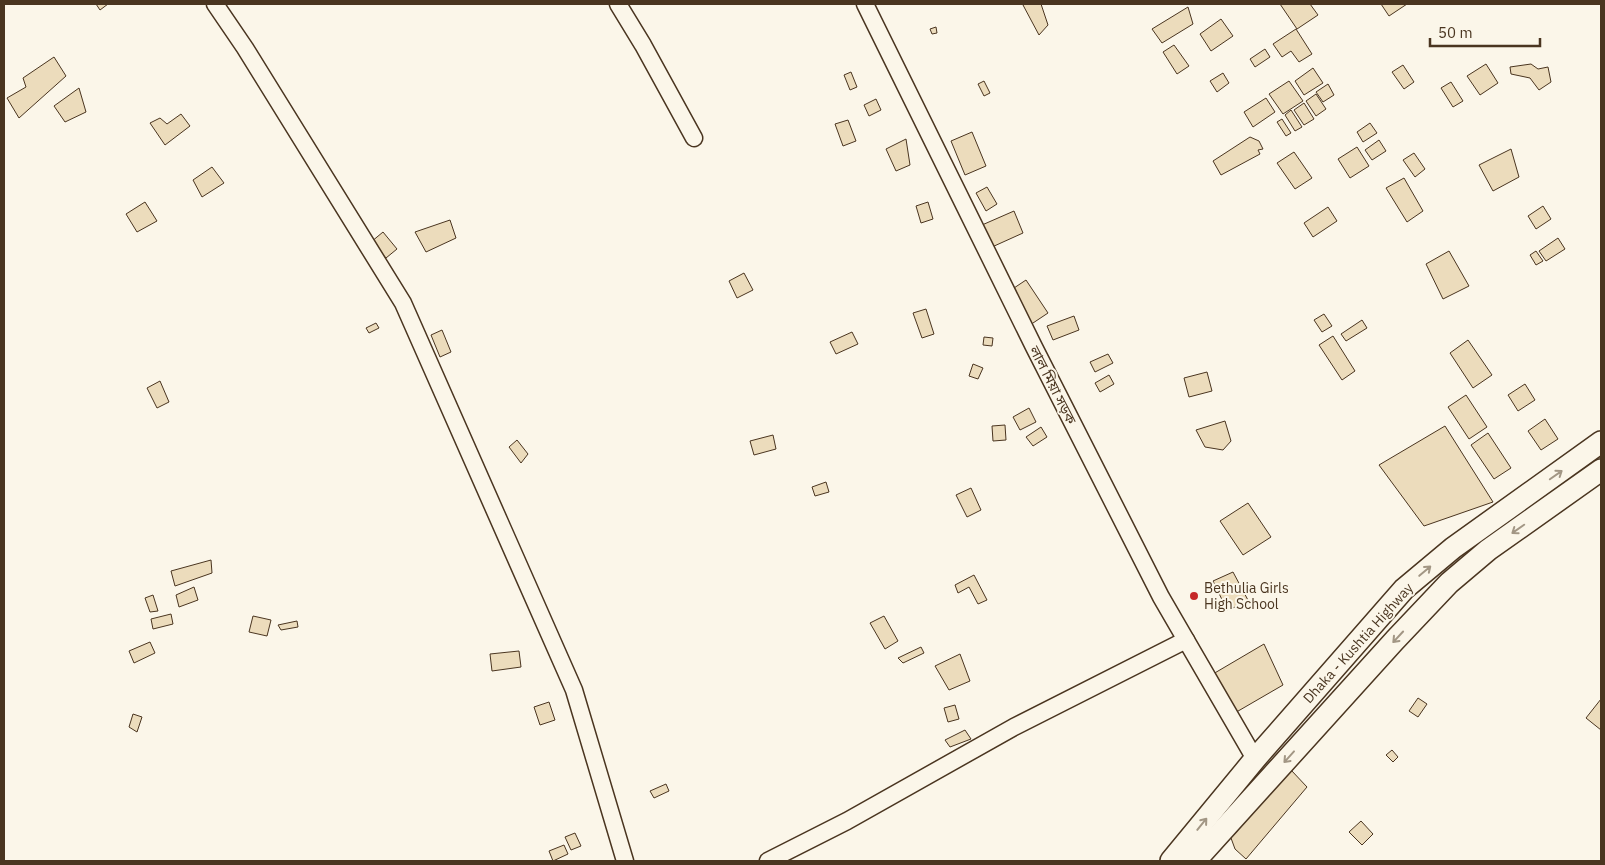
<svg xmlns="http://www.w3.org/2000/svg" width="1605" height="865" font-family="'IBM Plex Sans','Noto Sans Bengali',sans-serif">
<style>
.building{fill:#ecdcbc;stroke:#4a3520}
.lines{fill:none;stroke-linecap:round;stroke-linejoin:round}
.minor-casing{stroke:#4a3520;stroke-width:19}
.major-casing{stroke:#4a3520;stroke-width:24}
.minor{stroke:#fbf6e9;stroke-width:16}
.major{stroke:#fbf6e9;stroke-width:21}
.oneway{stroke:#a29684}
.poi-dot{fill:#c62828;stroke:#fbf6e9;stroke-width:2}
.labels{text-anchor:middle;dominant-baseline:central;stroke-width:4;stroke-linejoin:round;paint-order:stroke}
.street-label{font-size:14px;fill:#4a3520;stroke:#fbf6e9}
.poi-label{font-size:14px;fill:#4a3520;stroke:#fbf6e9;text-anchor:start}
</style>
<rect width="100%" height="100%" fill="#fbf6e9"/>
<g class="building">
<polygon points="96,4 108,4 100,10"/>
<polygon points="1025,4 1041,4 1048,25 1039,35 1023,5"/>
<polygon points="1280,4 1310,4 1318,15 1297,29"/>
<polygon points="1381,4 1407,4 1389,16"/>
<polygon points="1188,7 1193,24 1162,43 1152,29"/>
<polygon points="1221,19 1233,36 1211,51 1200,34"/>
<polygon points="936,27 937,33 932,34 930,29"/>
<polygon points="1296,29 1312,54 1299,62 1291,51 1282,57 1273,44"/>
<polygon points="1174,45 1189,66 1177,74 1163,52"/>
<polygon points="1265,49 1270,57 1255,67 1250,59"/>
<polygon points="54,57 66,76 19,118 7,98 26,87 23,78"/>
<polygon points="1486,64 1498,83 1480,95 1467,76"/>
<polygon points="1531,64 1538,69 1548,67 1551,82 1539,90 1530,78 1511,74 1510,67"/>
<polygon points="1403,65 1414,82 1404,89 1392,72"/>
<polygon points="1313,68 1323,83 1304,95 1295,81"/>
<polygon points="851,72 857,87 850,90 844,75"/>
<polygon points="1223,73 1229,83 1217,92 1210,81"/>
<polygon points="984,81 990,93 984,96 978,84"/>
<polygon points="1289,81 1303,101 1283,114 1269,94"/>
<polygon points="1451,82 1463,101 1453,107 1441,88"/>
<polygon points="1328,84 1334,95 1323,102 1316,92"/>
<polygon points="79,88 86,112 65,122 54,106"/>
<polygon points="1316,94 1326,109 1316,116 1306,101"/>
<polygon points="1266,98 1275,112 1253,127 1244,112"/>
<polygon points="876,99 881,110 869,116 864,105"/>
<polygon points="1304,103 1314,119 1304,125 1294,110"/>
<polygon points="1291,110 1302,127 1295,131 1285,115"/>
<polygon points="181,114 190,126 165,145 150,123 160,118 167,124"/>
<polygon points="1282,119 1291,133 1286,136 1277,122"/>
<polygon points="848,120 856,141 843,146 835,124"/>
<polygon points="1370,123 1377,133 1363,142 1357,132"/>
<polygon points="972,132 986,166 965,175 951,141"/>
<polygon points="1250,137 1259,141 1263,149 1258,150 1260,154 1221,175 1213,161"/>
<polygon points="906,139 910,165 896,171 886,149"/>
<polygon points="1379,140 1386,151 1372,160 1365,150"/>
<polygon points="1357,147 1369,166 1350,178 1338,159"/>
<polygon points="1511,149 1519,177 1493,191 1479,165"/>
<polygon points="1294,152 1312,178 1295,189 1277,163"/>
<polygon points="1414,153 1425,169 1415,177 1403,160"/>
<polygon points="212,167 224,183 202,197 193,180"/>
<polygon points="1404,178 1423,211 1407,222 1386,188"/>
<polygon points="987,187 997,204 986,211 976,193"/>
<polygon points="145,202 157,221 137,232 126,214"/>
<polygon points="928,202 933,219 921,223 916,206"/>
<polygon points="1543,206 1551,219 1536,229 1528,216"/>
<polygon points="1328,207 1337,221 1313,237 1304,223"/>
<polygon points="1014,211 1023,233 992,247 982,225"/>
<polygon points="450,220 456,238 426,252 415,232"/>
<polygon points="383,232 397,249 386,258 371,242"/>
<polygon points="1558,238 1565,249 1546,261 1539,251"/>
<polygon points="1449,251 1469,286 1443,299 1426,264"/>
<polygon points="1536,251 1543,261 1536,265 1530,255"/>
<polygon points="744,273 753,290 737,298 729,281"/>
<polygon points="1026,280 1048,313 1030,325 1008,292"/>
<polygon points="926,309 934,334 922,338 913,313"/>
<polygon points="1324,314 1332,326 1322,332 1314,320"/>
<polygon points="1074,316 1079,330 1053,340 1047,326"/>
<polygon points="1362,320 1367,328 1346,341 1341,334"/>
<polygon points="376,323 379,328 369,333 366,328"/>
<polygon points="442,330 451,352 440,357 431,335"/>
<polygon points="852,332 858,344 836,354 830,342"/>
<polygon points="1333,336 1355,371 1342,380 1319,345"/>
<polygon points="984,337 993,338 992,346 983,345"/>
<polygon points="1468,340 1492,375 1473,388 1450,353"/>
<polygon points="1108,354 1113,363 1095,372 1090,362"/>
<polygon points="973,364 983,368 978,379 969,376"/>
<polygon points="1207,372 1212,391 1189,397 1184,378"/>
<polygon points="1109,375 1114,384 1100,392 1095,383"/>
<polygon points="160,381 169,402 157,408 147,388"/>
<polygon points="1525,384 1535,400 1518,411 1508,395"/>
<polygon points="1466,395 1487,427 1469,439 1448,407"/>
<polygon points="1029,408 1036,422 1020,430 1013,417"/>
<polygon points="1545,419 1558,439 1541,450 1528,431"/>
<polygon points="1225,421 1231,441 1223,450 1205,447 1196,430"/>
<polygon points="1005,425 1006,440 993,441 992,426"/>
<polygon points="1445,426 1493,502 1424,526 1379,465"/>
<polygon points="1041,427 1047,437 1033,446 1026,437"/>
<polygon points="1488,433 1511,468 1494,479 1471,445"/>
<polygon points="773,435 776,449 754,455 750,441"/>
<polygon points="517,440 528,454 521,463 509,447"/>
<polygon points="826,482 829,492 815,496 812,487"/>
<polygon points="971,488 981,510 967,517 956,495"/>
<polygon points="1248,503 1271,537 1243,555 1220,521"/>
<polygon points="211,560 212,573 175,586 171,571"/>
<polygon points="1233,572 1249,602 1227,610 1213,581"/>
<polygon points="974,575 987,600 978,604 969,587 958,593 955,585"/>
<polygon points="194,587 198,600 179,607 176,595"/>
<polygon points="153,595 158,611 150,612 145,598"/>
<polygon points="171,614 173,624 153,629 151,619"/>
<polygon points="253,616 271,620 267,636 249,632"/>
<polygon points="884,616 898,641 885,649 870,623"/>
<polygon points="297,621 298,627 281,630 278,625"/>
<polygon points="150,642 155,653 134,663 129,651"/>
<polygon points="1264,644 1283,685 1233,714 1213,674"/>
<polygon points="921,647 924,653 903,663 898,658"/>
<polygon points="519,651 521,667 492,671 490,654"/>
<polygon points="960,654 970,681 949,690 935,666"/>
<polygon points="1418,698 1427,704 1418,717 1409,711"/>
<polygon points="1601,699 1601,730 1586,718"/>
<polygon points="549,702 555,720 540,725 534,707"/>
<polygon points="955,705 959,719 948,722 944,708"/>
<polygon points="133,714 142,717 137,732 129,727"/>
<polygon points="965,730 971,739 950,747 945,740"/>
<polygon points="1392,750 1398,757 1393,762 1386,755"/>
<polygon points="1291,770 1307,787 1246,859 1235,849 1231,838"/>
<polygon points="666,784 669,791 654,798 650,791"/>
<polygon points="1361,821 1373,834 1362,845 1349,832"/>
<polygon points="575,833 581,846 571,850 565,837"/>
<polygon points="564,845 568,854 553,861 549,851"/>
</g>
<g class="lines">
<g class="minor-casing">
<g id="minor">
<polyline points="215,4 245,48 403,303 574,690 625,861"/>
<polyline points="618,4 643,45 694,138"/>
<polyline points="865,4 1034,347 1161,597 1255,759"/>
<polyline points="768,861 847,821 1014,727 1186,640"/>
</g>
</g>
<g class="major-casing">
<g id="major">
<polyline points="1171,861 1255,759 1404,589 1453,548 1601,442"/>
<polyline points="1195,861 1395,640 1449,583 1488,550 1601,470"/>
</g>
</g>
<use href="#minor" class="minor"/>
<use href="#major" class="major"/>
</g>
<defs><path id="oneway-shaft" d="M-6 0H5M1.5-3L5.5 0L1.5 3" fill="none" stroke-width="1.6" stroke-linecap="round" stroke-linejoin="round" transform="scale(1.25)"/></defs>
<g class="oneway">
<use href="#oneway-shaft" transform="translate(1556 475) rotate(-35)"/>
<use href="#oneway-shaft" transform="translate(1518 529) rotate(145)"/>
<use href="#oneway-shaft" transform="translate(1425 571) rotate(-40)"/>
<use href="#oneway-shaft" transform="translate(1398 637) rotate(133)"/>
<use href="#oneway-shaft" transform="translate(1289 757) rotate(132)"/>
<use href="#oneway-shaft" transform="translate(1202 824) rotate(-51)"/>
</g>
<circle class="poi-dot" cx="1194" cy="596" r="5"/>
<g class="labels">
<g class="street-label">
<text transform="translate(1053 385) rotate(63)">লাল মিয়া সড়ক</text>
<text transform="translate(1358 643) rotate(-48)">Dhaka - Kushtia Highway</text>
</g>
<g class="poi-label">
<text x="1204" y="588">Bethulia Girls<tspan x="1204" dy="16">High School</tspan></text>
</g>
</g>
<rect width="1605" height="865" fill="none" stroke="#4a3520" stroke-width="10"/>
<path d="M1430 38v8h110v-8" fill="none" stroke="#4a3520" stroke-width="2.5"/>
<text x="1438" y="38" font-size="15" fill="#4a3520" stroke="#fbf6e9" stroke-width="4" paint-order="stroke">50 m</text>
</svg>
